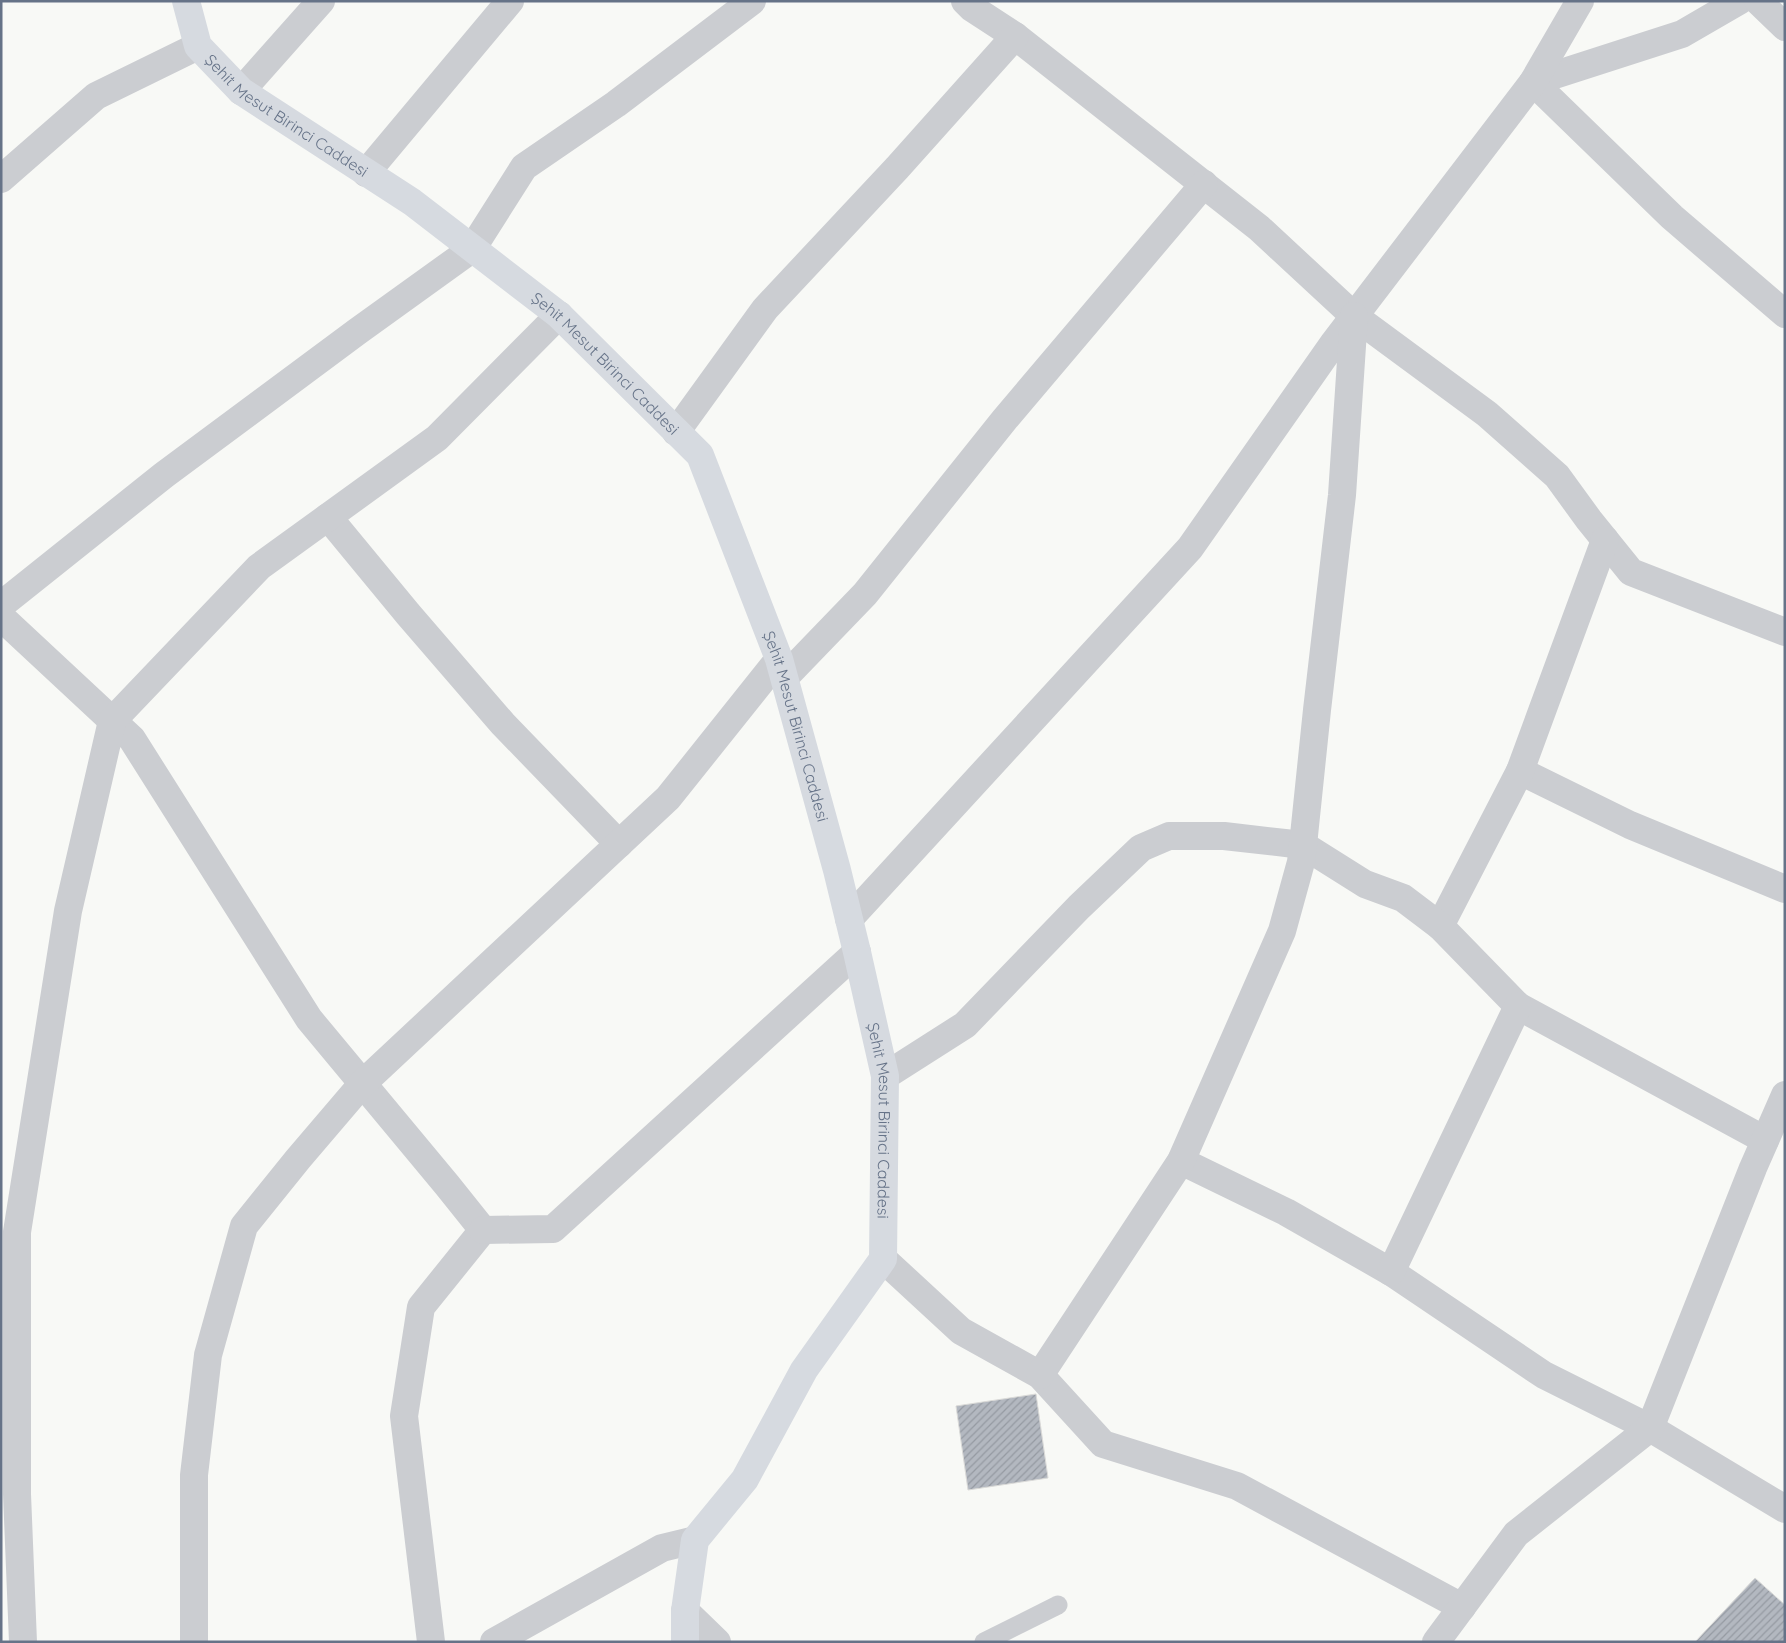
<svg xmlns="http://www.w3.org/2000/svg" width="1786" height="1643" font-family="Quicksand,sans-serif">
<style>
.building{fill:url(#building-hatch);stroke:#dadad8}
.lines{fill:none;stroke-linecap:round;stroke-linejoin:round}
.service{stroke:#cbcdd1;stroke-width:19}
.minor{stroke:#cbcdd1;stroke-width:28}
.secondary{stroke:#d6dae0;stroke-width:28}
.labels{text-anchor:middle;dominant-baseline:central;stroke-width:5;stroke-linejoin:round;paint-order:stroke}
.street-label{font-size:16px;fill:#667388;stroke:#fff}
</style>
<defs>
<pattern id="building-hatch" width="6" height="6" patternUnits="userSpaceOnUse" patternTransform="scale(1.25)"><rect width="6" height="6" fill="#b3b8c0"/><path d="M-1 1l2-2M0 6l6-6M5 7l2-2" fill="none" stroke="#959aa2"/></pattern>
</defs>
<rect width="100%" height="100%" fill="#f8f9f6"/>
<g class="building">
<polygon points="1036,1394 1048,1478 968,1490 956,1406"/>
<polygon points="1755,1578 1785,1605 1785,1642 1695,1642"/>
</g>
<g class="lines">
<polyline class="service" points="984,1642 1058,1605"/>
<g class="minor">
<polyline points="965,1 972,8 1015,36 1259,228 1354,316 1487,414 1557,476 1589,520 1631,572 1785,632"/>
<polyline points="1739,1 1682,34 1533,82 1672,217 1785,314"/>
<polyline points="1758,1 1785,27"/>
<polyline points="241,91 321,1"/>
<polyline points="366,173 510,1"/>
<polyline points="1,179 96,96 198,46"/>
<polyline points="676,432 765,309 897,168 1015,36"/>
<polyline points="328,517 408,614 503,724 619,844"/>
<polyline points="1,605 164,475 358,331 472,249 524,167 616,104 752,1"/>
<polyline points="1,617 132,739 309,1019 447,1185 483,1230 421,1307 404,1416 431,1642"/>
<polyline points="784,678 865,594 1005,419 1204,184"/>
<polyline points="1520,771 1630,825 1785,889"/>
<polyline points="849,919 1190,548 1333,344 1533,82 1580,1"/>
<polyline points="1440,926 1520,771 1605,540"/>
<polyline points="885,1076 965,1025 1079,907 1141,848 1169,836 1224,836 1303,845 1365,884 1403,898 1440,926 1518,1006 1765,1140"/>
<polyline points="1181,1161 1286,1212 1391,1272 1544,1375 1650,1428 1785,1509"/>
<polyline points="483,1230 553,1229 857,952"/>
<polyline points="883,1259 961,1331 1040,1375 1103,1444 1237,1486 1462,1607"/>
<polyline points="1391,1272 1518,1006"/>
<polyline points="1040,1375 1181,1161 1282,931 1301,862 1303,845 1317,710 1342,495 1354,316"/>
<polyline points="685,1611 717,1642"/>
<polyline points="23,1642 17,1494 17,1232 68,911 112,721 259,567 437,438 559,315"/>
<polyline points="194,1642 194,1475 208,1355 244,1226 298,1159 362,1084 668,798 779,659"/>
<polyline points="494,1642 662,1548 695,1540"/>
<polyline points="1436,1642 1516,1534 1650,1428 1753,1168 1785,1095"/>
</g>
<path class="secondary" id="s1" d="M186 1 198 46 241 91 412 202 559 315 700 455 779 659 837 870 857 952 885 1076 883 1259 804 1370 745 1479 695 1540 685 1611V1642"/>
</g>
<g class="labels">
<g class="street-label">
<text stroke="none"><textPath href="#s1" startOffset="160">Şehit Mesut Birinci Caddesi</textPath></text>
<text stroke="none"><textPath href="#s1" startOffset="565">Şehit Mesut Birinci Caddesi</textPath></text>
<text stroke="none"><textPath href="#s1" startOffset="985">Şehit Mesut Birinci Caddesi</textPath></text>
<text stroke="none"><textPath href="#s1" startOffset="1390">Şehit Mesut Birinci Caddesi</textPath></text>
</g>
</g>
<rect width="1786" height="1643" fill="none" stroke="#667388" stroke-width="5"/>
</svg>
